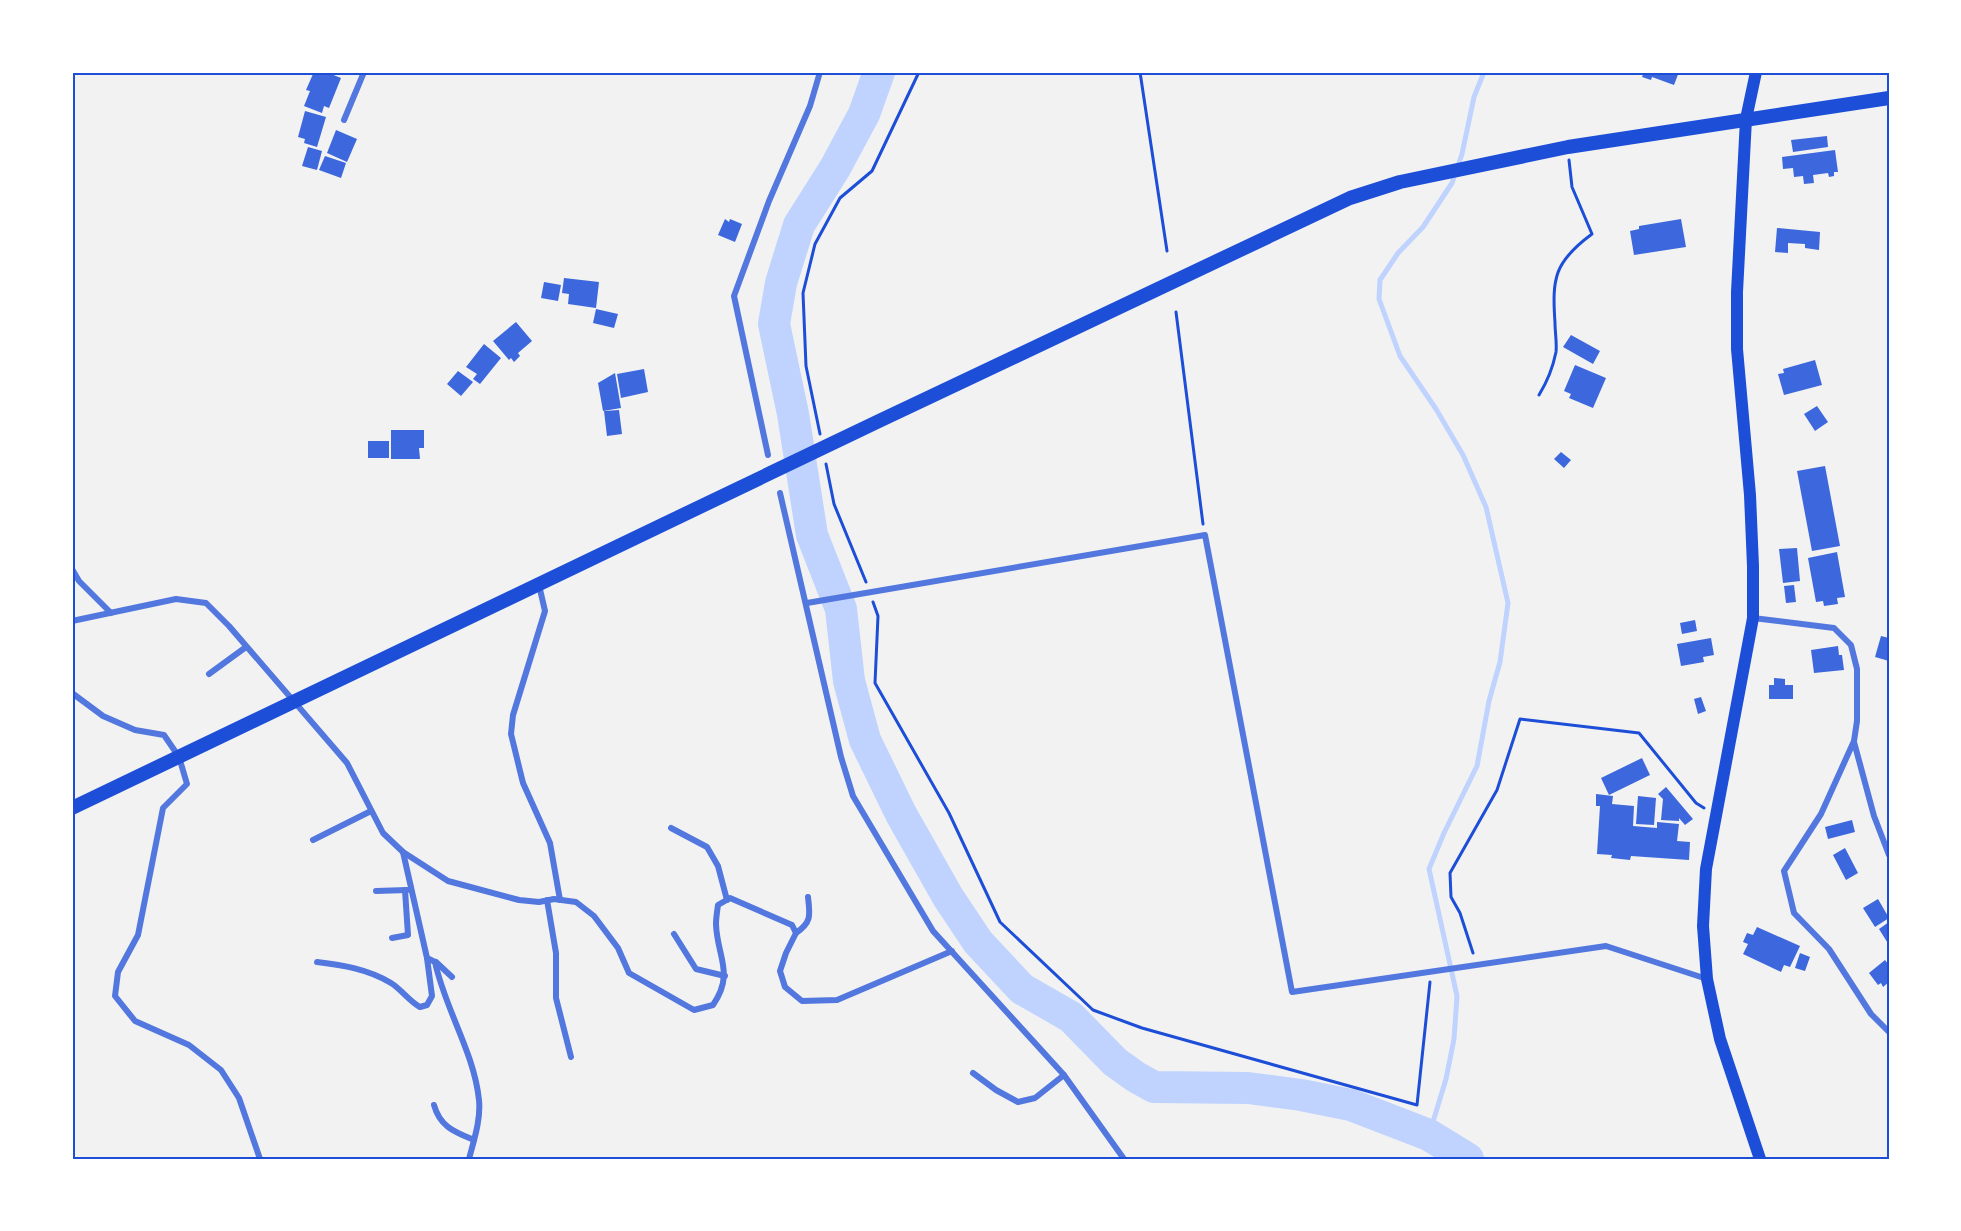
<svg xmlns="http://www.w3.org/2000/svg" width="1961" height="1231" font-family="Quicksand,sans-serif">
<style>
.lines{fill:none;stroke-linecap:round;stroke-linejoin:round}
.stream{stroke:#bfd3fe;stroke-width:5}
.river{stroke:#bfd3fe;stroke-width:32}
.building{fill:#3d67dc}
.path{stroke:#1d4ed8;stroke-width:3}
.minor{stroke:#5277de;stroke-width:6}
.secondary{stroke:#1d4ed8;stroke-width:12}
.primary{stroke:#1d4ed8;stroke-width:14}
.neatline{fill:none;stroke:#1d4ed8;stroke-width:2}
</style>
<rect width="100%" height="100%" fill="#f2f2f2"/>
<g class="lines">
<polyline class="stream" points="1429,1135 1446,1079 1454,1039 1457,996 1429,869 1444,833 1477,766 1489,701 1500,662 1508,603 1486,507 1463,455 1436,409 1400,356 1379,299 1380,280 1398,253 1423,227 1452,183 1462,154 1474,97 1484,72"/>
<polyline class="river" points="879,72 864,114 835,168 799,225 781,283 774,324 793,414 812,535 841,609 849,681 865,740 901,814 948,897 978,942 1022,989 1071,1017 1115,1062 1136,1077 1154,1087 1248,1088 1301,1095 1351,1105 1429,1135 1468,1159"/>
</g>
<g class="building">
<polygon points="317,72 326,72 341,78 329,108 324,106 322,113 304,106 310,91 306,90 313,74 316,75"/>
<polygon points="1644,72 1679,72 1674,85 1652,77 1651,80 1642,77"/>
<polygon points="305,111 326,117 317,147 304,143 305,139 298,137"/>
<polygon points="336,130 357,139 347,162 327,153"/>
<polygon points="1827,136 1828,147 1793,152 1791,140"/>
<polygon points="308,147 322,151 317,170 302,166"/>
<polygon points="1835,150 1838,172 1834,172 1834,176 1829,177 1828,173 1813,175 1814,183 1804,184 1803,176 1794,177 1793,168 1783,169 1782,157"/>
<polygon points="325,156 346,163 341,178 319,170"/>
<polygon points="725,219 729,222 730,219 742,224 735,242 718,235"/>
<polygon points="1681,219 1686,247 1634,255 1630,231 1639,229 1639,226"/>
<polygon points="1777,228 1820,232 1819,250 1805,248 1805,244 1788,243 1788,253 1775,252"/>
<polygon points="564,278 599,282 596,308 568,304 569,294 562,293"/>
<polygon points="544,282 561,285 558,301 541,298"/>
<polygon points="596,309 618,314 614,328 593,323"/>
<polygon points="516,322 532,341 518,353 520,356 514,362 511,358 509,360 493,341"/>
<polygon points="1571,335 1600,351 1593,364 1563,347"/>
<polygon points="484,344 501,358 480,384 473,379 477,374 466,367"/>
<polygon points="1815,360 1822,385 1784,395 1778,374 1784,373 1783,369"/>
<polygon points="1575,365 1606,378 1593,408 1569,398 1571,394 1564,391"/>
<polygon points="644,369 648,392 621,398 617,374"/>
<polygon points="458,371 473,382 461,396 447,384"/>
<polygon points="615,373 621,408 603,411 598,383"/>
<polygon points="1817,406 1828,422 1815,431 1804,414"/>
<polygon points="619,410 622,434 607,436 604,411"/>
<polygon points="391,430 424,430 424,448 419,448 420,459 391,459"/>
<rect x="368" y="441" width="21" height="17"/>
<polygon points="1561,452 1571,460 1564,468 1554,459"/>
<polygon points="1825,466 1840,546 1812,551 1797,471"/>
<polygon points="1797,548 1800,581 1783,583 1779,549"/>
<polygon points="1837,552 1845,597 1837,598 1838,604 1824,606 1823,601 1816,602 1808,558"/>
<polygon points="1794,585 1796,602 1786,603 1784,586"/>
<polygon points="1695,620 1697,631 1682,634 1680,623"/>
<polygon points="1881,636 1889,638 1889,661 1875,657"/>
<polygon points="1711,638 1714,655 1703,657 1704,662 1681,666 1677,644"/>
<polygon points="1838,646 1839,655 1842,655 1844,670 1814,673 1811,650"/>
<polygon points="1774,678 1785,679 1785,685 1793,685 1793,699 1769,699 1769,685 1774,685"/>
<polygon points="1701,697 1706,711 1698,714 1694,699"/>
<polygon points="1642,758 1650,775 1609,795 1601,778"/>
<polygon points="1666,787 1693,819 1685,825 1679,818 1679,821 1661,820 1663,799 1658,794"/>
<polygon points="1596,794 1613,796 1612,804 1634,806 1633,826 1657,828 1657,822 1679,824 1677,841 1690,842 1689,860 1631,856 1630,860 1611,858 1612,855 1597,854 1600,806 1596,806"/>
<polygon points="1638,796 1656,798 1654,825 1636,824"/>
<polygon points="1852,820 1855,832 1828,839 1825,827"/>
<polygon points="1845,848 1858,873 1846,880 1833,855"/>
<polygon points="1878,899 1889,918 1875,927 1863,908"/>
<polygon points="1889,922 1889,945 1879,929"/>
<polygon points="1757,927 1800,946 1790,967 1784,965 1781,972 1743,954 1748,944 1743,942 1747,933 1753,935"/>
<polygon points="1800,953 1810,957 1805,971 1795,968"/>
<polygon points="1885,960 1889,965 1889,982 1883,987 1881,983 1878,985 1869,973"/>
</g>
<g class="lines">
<g class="path">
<polyline points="1140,72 1167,251"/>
<polyline points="1176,312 1203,524"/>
<path d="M1539 395C1547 382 1553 367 1556 352 1557 343 1555 332 1555 323 1552 278 1554 262 1592 234L1572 187 1569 160"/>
<polyline points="820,434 806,366 803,293 815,244 840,198 872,171 919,72"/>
<polyline points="826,464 834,504 866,582"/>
<polyline points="873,602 878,616 875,683 949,813 1000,922 1093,1010 1142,1028 1417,1105 1430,982"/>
<polyline points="1473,953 1460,913 1451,897 1450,873 1497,790 1520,719 1639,733 1696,803 1704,808"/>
</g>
<g class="minor">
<polyline points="344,120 364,72"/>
<polyline points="768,455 734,296 769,201 810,106 820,72"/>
<polyline points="780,493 841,757 853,796 933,931 1064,1075 1124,1159"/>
<polyline points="72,569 79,581 111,613"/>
<polyline points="539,585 545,611 513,715 511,734 523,783 550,843 560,900"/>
<polyline points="807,603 1205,535 1292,992 1606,946 1707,979"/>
<polyline points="1753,618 1834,628 1851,645 1857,669 1857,721 1854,741 1821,814 1784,871 1794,913 1829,949 1871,1014 1889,1032"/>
<path d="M72 621 176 599 206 603 229 626 347 763 383 833 403 852 448 881 519 900 539 902 554 899 576 902 594 916 618 948 629 973 694 1010 713 1005C735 973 717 957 716 924 716 918 717 912 718 905L730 898 792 925 796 933 786 953 780 971 785 987 802 1001 837 1000 952 951"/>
<polyline points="209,674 246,647"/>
<polyline points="72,693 103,716 135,730 164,735 179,757 187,784 163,808 138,935 118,972 115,996 135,1021 189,1045 221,1070 239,1098 260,1159"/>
<polyline points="1854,742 1874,816 1889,855"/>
<polyline points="671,828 707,847 718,866 727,900"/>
<polyline points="313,840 371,811"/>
<path d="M403 852 427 958 435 962C445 1009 474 1052 479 1100 481 1119 474 1140 469 1159"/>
<polyline points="376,891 407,890"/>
<polyline points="547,900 556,953 556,998 571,1057"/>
<path d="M796 933C812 922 810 915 808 897"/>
<polyline points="674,934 696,969 725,976"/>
<polyline points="392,938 408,935 405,890"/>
<path d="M317 962C342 965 368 969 391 983 402 990 409 1001 420 1007L427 1005 432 996 427 958"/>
<polyline points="436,962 452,977"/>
<polyline points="973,1073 996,1090 1018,1102 1035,1098 1064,1075"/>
<path d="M434 1105C440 1127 455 1132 474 1140"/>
</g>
<polyline class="secondary" points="1756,72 1746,119 1737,292 1737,349 1750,495 1753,566 1753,618 1706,869 1703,926 1707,979 1720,1039 1760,1159"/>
<polyline class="primary" points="72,808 879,421 1350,198 1400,182 1568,147 1889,98"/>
</g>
<rect width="1961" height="1231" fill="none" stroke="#ffffff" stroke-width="147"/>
<rect x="74" y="74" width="1814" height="1084" class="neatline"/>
</svg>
